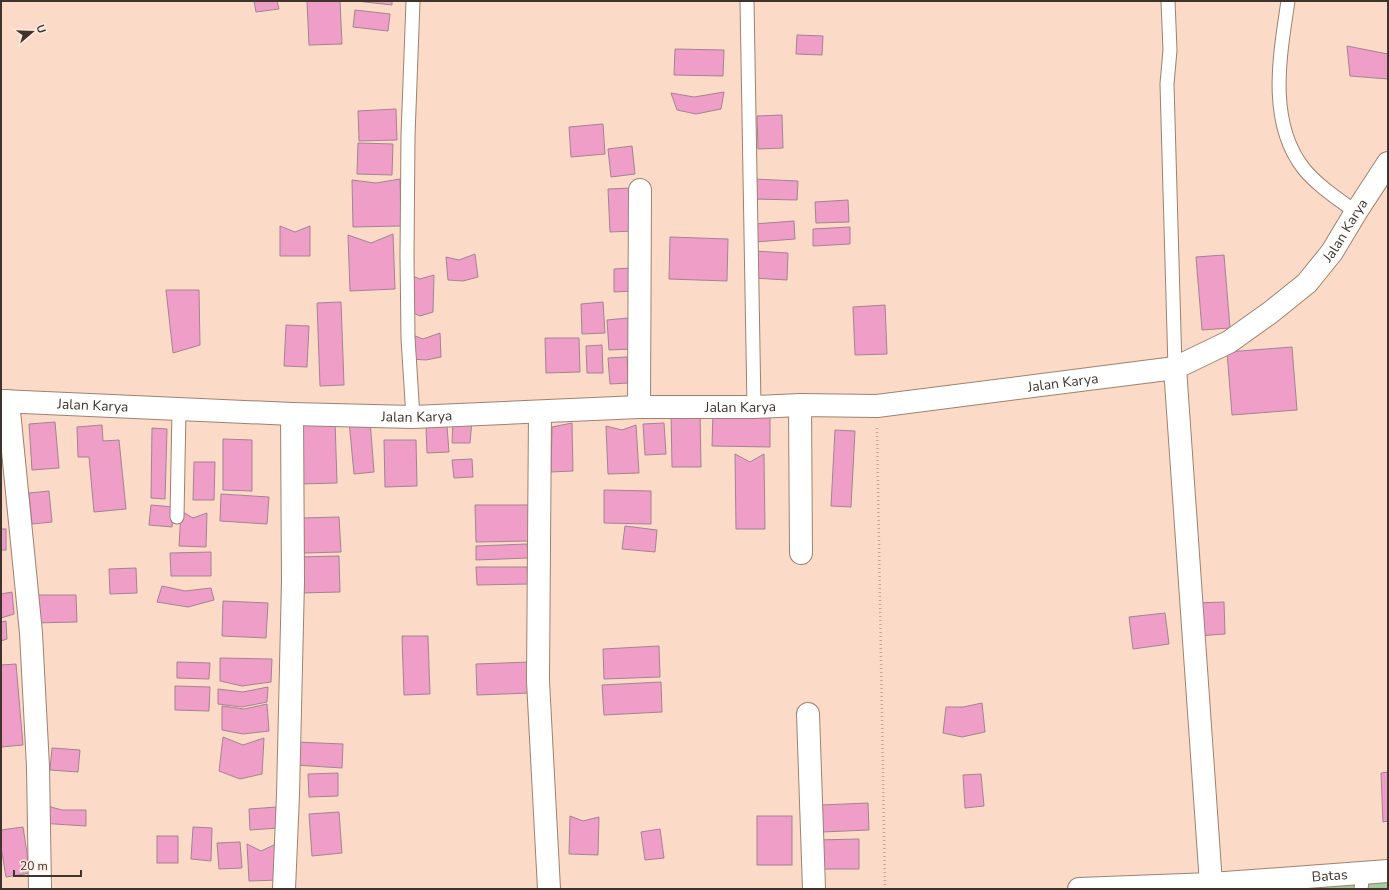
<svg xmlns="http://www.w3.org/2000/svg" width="1389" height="890" font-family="'Nunito Sans',sans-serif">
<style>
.green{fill:#a2cc9c}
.building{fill:#ef9ec8;stroke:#a38392}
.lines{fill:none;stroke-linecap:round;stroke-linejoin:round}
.service-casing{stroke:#9f816f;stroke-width:15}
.minor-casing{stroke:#9f816f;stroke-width:24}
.tertiary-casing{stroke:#9f816f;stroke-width:24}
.path{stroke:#c1a797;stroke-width:2.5;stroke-dasharray:1 3;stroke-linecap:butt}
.service{stroke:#fff;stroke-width:13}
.minor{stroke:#fff;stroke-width:22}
.tertiary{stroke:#fff;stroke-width:22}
.labels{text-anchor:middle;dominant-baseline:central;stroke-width:3;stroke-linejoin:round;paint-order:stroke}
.street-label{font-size:14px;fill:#3f332b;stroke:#ffebdf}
</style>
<rect width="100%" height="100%" fill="#fbdbc7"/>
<polygon class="green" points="1388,878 1388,889 1240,889"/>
<g class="building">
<polygon points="254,1 277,1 279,9 256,12"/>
<polygon points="307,1 340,1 342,44 309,45"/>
<polygon points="356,1 392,1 392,5"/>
<polygon points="355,10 390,14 388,31 353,27"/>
<polygon points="797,35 823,36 822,55 796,54"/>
<polygon points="1347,46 1388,54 1388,79 1350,76"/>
<polygon points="675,49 724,50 723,76 674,75"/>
<polygon points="724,92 721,109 696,114 677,110 671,93 694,97"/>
<polygon points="396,109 397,140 359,141 358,111"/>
<polygon points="782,115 783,148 758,149 757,116"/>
<polygon points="603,124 605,154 571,157 569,127"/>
<polygon points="358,143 393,144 392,175 357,174"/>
<polygon points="632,146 635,174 611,177 608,149"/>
<polygon points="400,179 401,226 353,227 352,180 376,183"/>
<polygon points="753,179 798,181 797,200 753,199"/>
<polygon points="632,188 634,231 610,232 608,189"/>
<polygon points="848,200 849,222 816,223 815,202"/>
<polygon points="794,221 795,239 755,242 754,224"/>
<polygon points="280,226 295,232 310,226 310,256 280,256"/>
<polygon points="850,227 850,244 813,246 813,229"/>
<polygon points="393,234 395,289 350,291 348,235 371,243"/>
<polygon points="670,237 728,239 727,281 669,279"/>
<polygon points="754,251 788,253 787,280 753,278"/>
<polygon points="475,254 478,277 463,281 448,280 446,257 459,260"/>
<polygon points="1224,255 1230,328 1202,330 1196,257"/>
<polygon points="631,268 632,291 614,292 614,269"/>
<polygon points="410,275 420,279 434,275 433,312 420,316 409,311"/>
<polygon points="166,290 199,290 200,345 173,353"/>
<polygon points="341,302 344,385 320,386 317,303"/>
<polygon points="603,302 605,333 582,334 581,304"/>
<polygon points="885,305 887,354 855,355 853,307"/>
<polygon points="628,318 631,349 609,350 607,320"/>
<polygon points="286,325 309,326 307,367 284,366"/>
<polygon points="440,333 441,357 426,360 411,359 410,334 423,339"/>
<polygon points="545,338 579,338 580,372 546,373"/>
<polygon points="602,345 603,373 587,373 586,346"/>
<polygon points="1292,347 1297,410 1232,415 1227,352"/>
<polygon points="627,357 628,383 610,384 608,358"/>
<polygon points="700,411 701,467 672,467 671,412"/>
<polygon points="713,411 770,413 770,447 712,446"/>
<polygon points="453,419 472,420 470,443 452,443"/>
<polygon points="335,420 337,483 300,484 297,422"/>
<polygon points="370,420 374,472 354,474 349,421"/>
<polygon points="55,422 59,468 32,470 29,424"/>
<polygon points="572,423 573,471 551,472 552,427"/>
<polygon points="664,423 666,454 645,455 643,424"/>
<polygon points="102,425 103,441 119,440 126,509 94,512 89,457 78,457 77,427"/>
<polygon points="636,425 639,473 608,474 606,426 622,430"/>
<polygon points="447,426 449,452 427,453 426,427"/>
<polygon points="152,428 167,429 165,499 151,498"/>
<polygon points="835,430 855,431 851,507 831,506"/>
<polygon points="223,439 252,440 252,491 223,490"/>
<polygon points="384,440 416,440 417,486 385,487"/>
<polygon points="735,454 750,462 764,454 765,529 736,529"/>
<polygon points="472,459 473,477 454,478 452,460"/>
<polygon points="194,462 215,462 214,500 193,500"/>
<polygon points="604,490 651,491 651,524 604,523"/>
<polygon points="49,491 52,522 32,524 29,493"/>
<polygon points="221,494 269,497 267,524 220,521"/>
<polygon points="151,505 173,507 172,527 149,525"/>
<polygon points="475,505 530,505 530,541 476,542"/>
<polygon points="181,511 193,518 207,513 206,547 179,546"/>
<polygon points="339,517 341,552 304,553 303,518"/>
<polygon points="625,526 657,530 655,552 622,549"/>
<rect x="1" y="529" width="5" height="21"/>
<polygon points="527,544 528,558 476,560 476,546"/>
<polygon points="211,552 211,576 171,576 170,553"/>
<polygon points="339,556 340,592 300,593 298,557"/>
<polygon points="476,567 527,567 528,584 477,585"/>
<polygon points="136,568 137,593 110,594 109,569"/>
<polygon points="162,586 185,591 211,588 214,600 188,607 157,602"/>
<polygon points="12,592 14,614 1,618 1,594"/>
<polygon points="32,595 76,595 77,622 33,623"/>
<polygon points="223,601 268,603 266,638 222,636"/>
<polygon points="1224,602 1225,634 1197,636 1195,603"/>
<polygon points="1165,613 1169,644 1133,649 1129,617"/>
<polygon points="6,621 7,639 1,641 1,622"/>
<polygon points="402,636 428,636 430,694 404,695"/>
<polygon points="659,646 660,677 604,679 603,649"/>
<polygon points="220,658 272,659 271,682 242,686 220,681"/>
<polygon points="177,662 210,663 209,679 177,678"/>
<polygon points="530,662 531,693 477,695 476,664"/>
<polygon points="16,664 23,745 1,747 1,665"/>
<polygon points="661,682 662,712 604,715 602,685"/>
<polygon points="175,686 210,687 209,711 175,710"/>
<polygon points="268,687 267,702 242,707 218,704 218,689 243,692"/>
<polygon points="982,703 985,732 962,737 943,733 946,707 963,707"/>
<polygon points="267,704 269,731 243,734 222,730 222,706 244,709"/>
<polygon points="223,737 243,745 264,738 262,774 240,779 219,771"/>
<polygon points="296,742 343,744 342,768 295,765"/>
<polygon points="52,748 80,750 78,772 50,770"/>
<polygon points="1388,772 1388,821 1383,822 1381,773"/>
<polygon points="338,773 338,796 309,797 308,774"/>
<polygon points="981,774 984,806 965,808 963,775"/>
<polygon points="868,803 869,830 822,832 821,805"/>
<polygon points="40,804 62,810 86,810 86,826 39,823"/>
<polygon points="277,807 279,828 250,830 249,809"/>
<polygon points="339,812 342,853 312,856 309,814"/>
<polygon points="570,816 583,821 599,817 598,855 569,854"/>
<rect x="757" y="816" width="35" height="49"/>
<polygon points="23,827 30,873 6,877 1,847 1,830"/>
<polygon points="193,827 212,828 211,861 191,859"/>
<polygon points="660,829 664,858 645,860 641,832"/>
<rect x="157" y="836" width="21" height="27"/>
<polygon points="859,839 859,869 817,869 816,840"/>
<polygon points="240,842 242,868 219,869 217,843"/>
<polygon points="278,843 280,880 249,881 247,844 261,851"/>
</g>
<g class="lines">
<g class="service-casing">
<g id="service">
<polyline points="413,1 408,136 407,256 408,338 413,417"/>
<polyline points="747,1 754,407"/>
<polyline points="1168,1 1170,50 1167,84 1175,368"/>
<path d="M1288 1C1280 55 1267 122 1304 169 1318 186 1338 199 1356 212"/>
<polyline points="177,517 179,409"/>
<polyline points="1361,889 1363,873"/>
</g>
</g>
<g class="minor-casing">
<g id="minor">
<polyline points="1175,368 1211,884"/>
<path id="s1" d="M1 401 292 414 413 417 639 407H754L800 405 877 406 1175 368 1229 342 1271 312 1307 283 1332 252 1356 212 1388 163"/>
<polyline points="8,401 31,633 38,767 40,889"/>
<polyline points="800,405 801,553"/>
<polyline points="639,407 640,190"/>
<polyline points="540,412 538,681 549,889"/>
<polyline points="808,714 814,889"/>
<polyline points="284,889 288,795 293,581 292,414"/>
</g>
</g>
<g class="tertiary-casing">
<g id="tertiary">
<path id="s2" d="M1079 889 1211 884 1388 871"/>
</g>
</g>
<polyline class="path" points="877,428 885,889"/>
<use href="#service" class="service"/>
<use href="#minor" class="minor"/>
<use href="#tertiary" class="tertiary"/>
</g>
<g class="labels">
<g class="street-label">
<text stroke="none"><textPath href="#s1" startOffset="1400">Jalan Karya</textPath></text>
<text stroke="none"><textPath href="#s1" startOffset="1064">Jalan Karya</textPath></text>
<text stroke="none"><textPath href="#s1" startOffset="92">Jalan Karya</textPath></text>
<text stroke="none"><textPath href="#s1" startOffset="740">Jalan Karya</textPath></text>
<text stroke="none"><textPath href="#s1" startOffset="416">Jalan Karya</textPath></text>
<text stroke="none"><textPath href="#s2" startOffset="251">Batas</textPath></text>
</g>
</g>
<rect width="1389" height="890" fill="none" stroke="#3f332b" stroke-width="4"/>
<g transform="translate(32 32) rotate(71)" stroke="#ffebdf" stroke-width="3" paint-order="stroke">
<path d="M0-3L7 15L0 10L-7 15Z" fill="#3f332b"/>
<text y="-6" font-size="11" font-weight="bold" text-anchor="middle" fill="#3f332b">U</text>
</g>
<path d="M14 870v6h67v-6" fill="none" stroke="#3f332b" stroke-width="2"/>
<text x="20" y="870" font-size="12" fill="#3f332b" stroke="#ffebdf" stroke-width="3" paint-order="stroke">20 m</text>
</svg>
